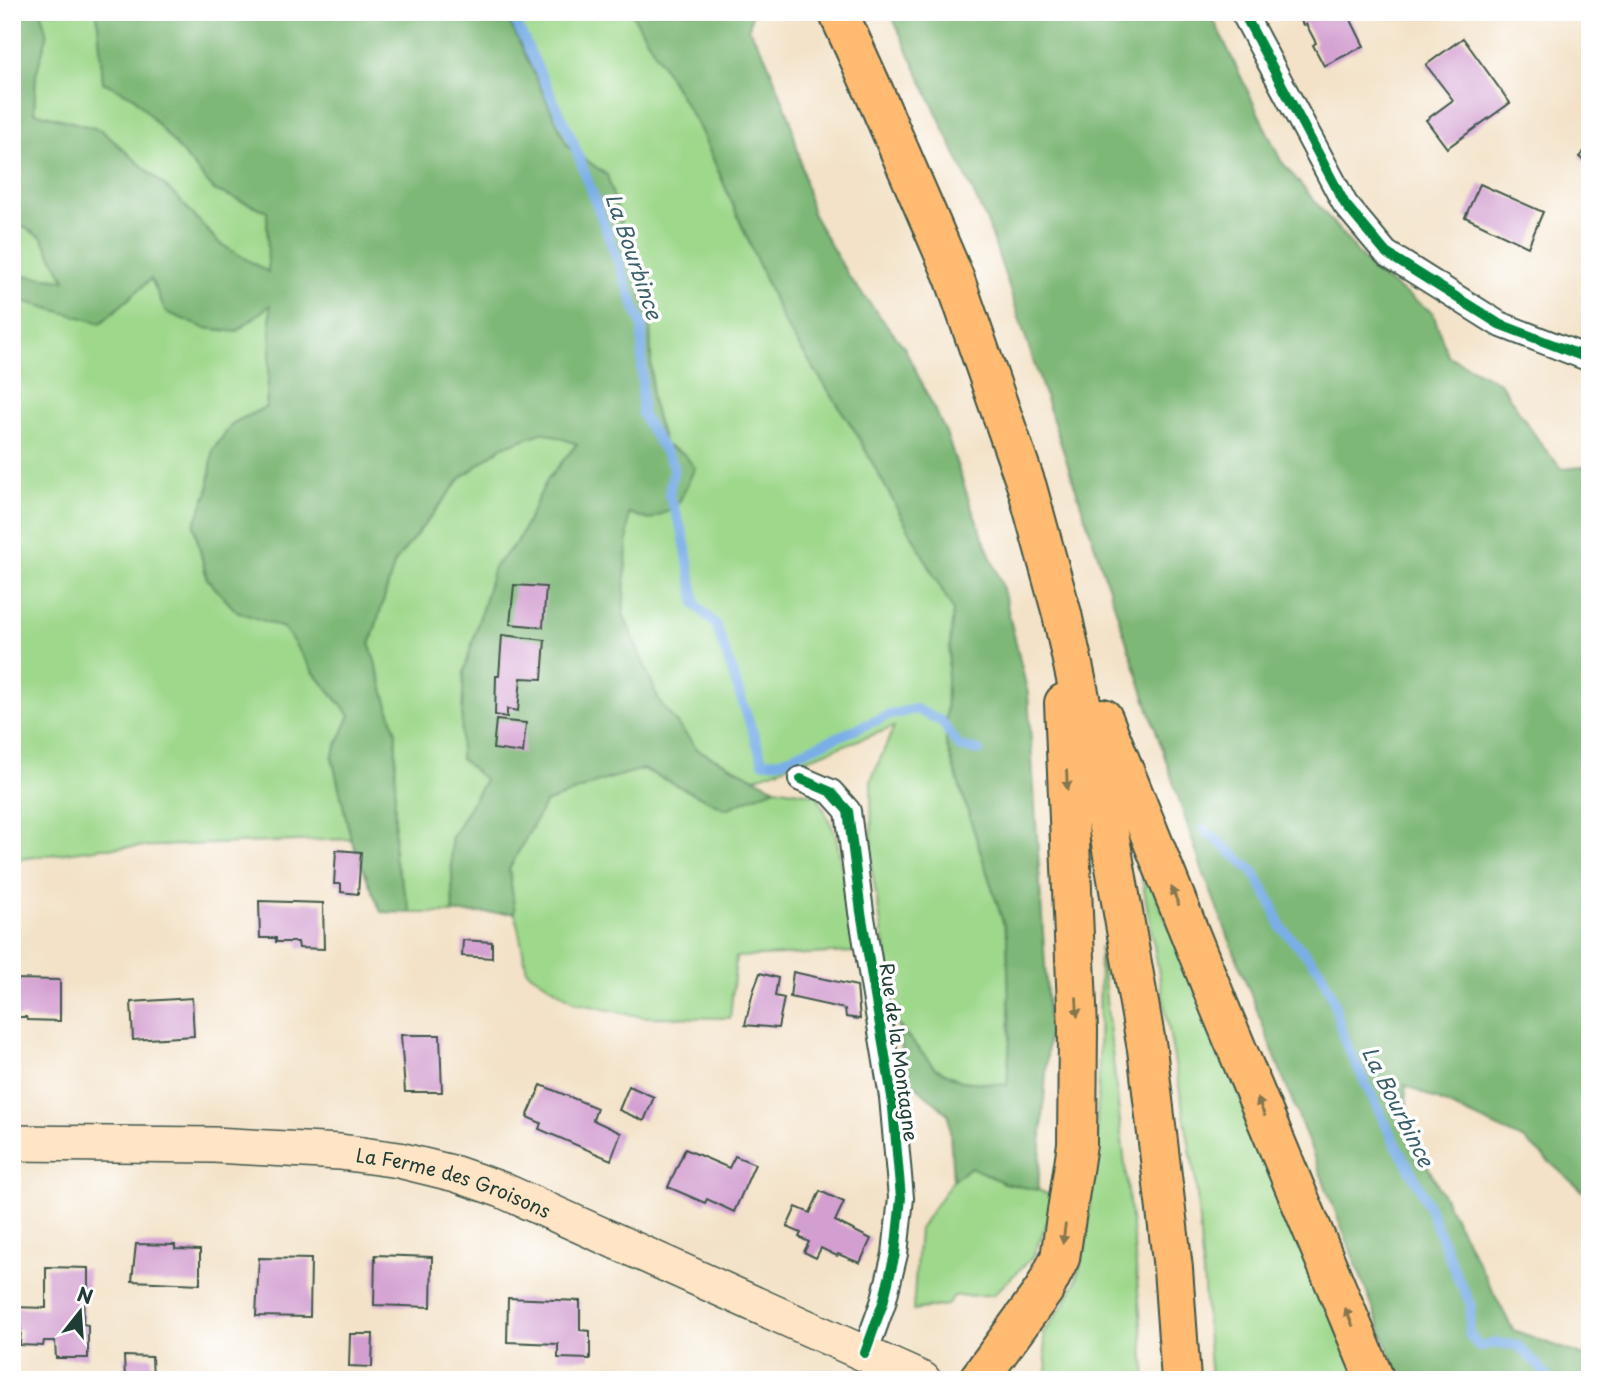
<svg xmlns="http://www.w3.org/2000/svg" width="1602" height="1392" font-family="'Playpen Sans',sans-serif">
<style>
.green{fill:#9ed88b;stroke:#5e8a60;stroke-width:2}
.forest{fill:#7eb877;stroke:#4e7a56;stroke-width:2}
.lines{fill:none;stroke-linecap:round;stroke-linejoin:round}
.stream{stroke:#7aaee7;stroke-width:10}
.building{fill:#d39fd0}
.minor-casing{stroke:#3f564a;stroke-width:28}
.secondary-casing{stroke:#3f564a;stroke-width:38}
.primary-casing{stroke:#3f564a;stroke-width:42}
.minor{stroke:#fff;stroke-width:24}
.secondary{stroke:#ffe4c6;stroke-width:35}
.primary{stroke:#ffbb71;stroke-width:38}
.cycleway-casing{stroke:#fff;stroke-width:15}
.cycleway{stroke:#00873e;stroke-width:10}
.oneway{fill:#84764f}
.labels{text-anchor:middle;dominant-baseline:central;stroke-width:7;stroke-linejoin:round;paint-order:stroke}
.street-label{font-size:19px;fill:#1f3d34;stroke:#fff}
.water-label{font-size:21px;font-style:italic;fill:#3a5f6a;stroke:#fff}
</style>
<rect width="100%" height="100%" fill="#fff"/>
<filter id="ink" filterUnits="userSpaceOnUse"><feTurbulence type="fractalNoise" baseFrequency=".0143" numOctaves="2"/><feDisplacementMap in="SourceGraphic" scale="14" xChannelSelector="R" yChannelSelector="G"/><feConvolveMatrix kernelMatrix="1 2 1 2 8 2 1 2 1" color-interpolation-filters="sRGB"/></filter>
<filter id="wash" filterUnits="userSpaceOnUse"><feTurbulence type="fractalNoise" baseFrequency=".00686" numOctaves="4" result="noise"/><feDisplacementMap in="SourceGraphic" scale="28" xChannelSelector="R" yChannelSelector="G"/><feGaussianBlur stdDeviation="1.57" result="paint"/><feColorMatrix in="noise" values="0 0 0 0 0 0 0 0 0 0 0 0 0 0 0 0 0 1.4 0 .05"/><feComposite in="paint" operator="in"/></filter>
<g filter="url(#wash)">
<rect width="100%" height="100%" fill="#f3e2c7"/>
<g class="green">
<polygon points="41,12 97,12 103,82 134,96 214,190 267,211 269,273 219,243 176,196 101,130 34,112 36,74 47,36"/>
<polygon points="503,12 631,12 701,131 784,323 855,431 953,610 947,681 946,743 1007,935 1010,1039 1007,1086 961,1081 935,1068 898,1025 872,870 871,780 894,727 755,778 698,750 659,701 623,614 629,512 684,454 665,445 652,401 650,321 607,175 568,147 515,33"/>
<polygon points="12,220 42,238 65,281 19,275 12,283"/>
<polygon points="151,279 270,304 271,341 266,407 233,423 213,450 208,492 194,526 207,579 236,611 284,628 314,673 350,715 332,757 351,839 103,848 12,860 12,298 101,323"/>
<polygon points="544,432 577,444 547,480 518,541 494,567 485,780 451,839 453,913 411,913 394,857 396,733 370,645 395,562 461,478 502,447"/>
<polygon points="643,769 726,809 775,788 817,795 836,835 856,952 736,957 730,1018 643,1017 576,1003 527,971 515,913 509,869 545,803 601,781"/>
<polygon points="1137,850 1359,1380 1211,1380 1196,1182"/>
<path d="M1100 946 1134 1245 1146 1380H1054L1048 1378 1043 1333C1055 1317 1067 1302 1075 1283 1084 1257 1087 1231 1090 1204 1101 1119 1099 1032 1100 946Z"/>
<polygon points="971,1167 1004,1183 1038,1190 1057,1198 1033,1257 993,1295 954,1296 947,1305 913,1310 919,1229 953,1180"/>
</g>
<g class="forest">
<polygon points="12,12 41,12 47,36 36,74 34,112 101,130 176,196 219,243 268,272 267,211 214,190 134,97 103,82 97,12 503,12 515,33 568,147 607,175 650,321 652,401 664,445 684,454 695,468 677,507 649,520 629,513 623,614 659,701 698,750 775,788 726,809 643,769 601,781 545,803 509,869 515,913 453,913 451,839 485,780 460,758 464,672 494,567 518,541 547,480 577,444 544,432 502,447 461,478 395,562 370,645 396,733 394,857 411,913 381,912 351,839 332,757 350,715 314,673 284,628 236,611 207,579 194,525 208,492 213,450 233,423 266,407 271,341 270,305 236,332 204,328 166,312 151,279 101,323 12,298 12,283 19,275 65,280 42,238 12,220"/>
<polygon points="631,12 752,12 749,29 765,56 790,118 813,215 849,277 904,347 946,433 973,512 1002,585 1028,694 1049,1028 1038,1190 1004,1183 971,1167 953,1180 949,1115 906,1077 898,1025 935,1068 961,1081 1007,1085 1010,1039 1007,935 946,743 947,681 953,610 855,431 784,323 701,131"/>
<polygon points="890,12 1210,12 1281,161 1373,271 1433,313 1448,356 1500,383 1543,447 1562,469 1590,466 1590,1198 1525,1140 1405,1085 1410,1132 1513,1330 1590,1358 1590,1380 1401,1380 1202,869 988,224"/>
</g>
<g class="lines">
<g class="stream">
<polyline points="511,12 572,139 642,326 642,415 674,466 669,495 683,533 696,605 716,625 763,762 781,761 889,715 916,709 941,721 959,746 979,751"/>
<polyline points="1205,830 1253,871 1271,902 1281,927 1320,970 1333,999 1344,1040 1394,1141 1422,1191 1456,1274 1471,1305 1469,1334 1479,1347 1495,1343 1517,1345 1539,1366 1550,1380"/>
</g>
</g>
<g id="blocks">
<g class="building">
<polygon points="1297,12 1347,12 1364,46 1324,66 1313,45 1316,43 1306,24 1303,25"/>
<polygon points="1463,38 1510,103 1447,148 1426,120 1453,100 1426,65"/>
<polygon points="1590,145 1590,166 1579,157"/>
<polygon points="1480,184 1543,212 1528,247 1465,217"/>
<polygon points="514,585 546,587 543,627 510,624"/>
<polygon points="502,635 545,640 542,679 521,678 518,711 507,709 507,717 495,715 496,676 499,676"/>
<polygon points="496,720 526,723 523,753 493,749"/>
<polygon points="336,850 361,852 358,894 341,892 341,884 334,884"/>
<polygon points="259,901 323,903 324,949 299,948 298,942 276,942 276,938 260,938"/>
<polygon points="463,940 492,942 492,958 462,956"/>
<polygon points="793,972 857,986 860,1019 846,1017 845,1009 790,997"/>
<polygon points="760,973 778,978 775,996 784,998 778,1028 745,1025 753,992"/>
<polygon points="12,979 60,980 60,1021 27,1020 26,1017 12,1017"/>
<polygon points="192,998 194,1036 133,1040 131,1002"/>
<polygon points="401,1035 440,1035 442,1092 405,1092"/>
<polygon points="541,1085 597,1108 593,1120 621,1133 611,1160 539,1129 541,1123 527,1117"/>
<polygon points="629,1086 654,1097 644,1121 619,1110"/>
<polygon points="685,1149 729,1168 735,1156 755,1164 734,1212 707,1199 705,1203 668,1187"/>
<polygon points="820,1191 844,1202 835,1221 871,1239 860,1263 838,1254 837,1256 821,1248 816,1258 804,1252 809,1242 799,1237 801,1233 787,1227 796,1207 810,1213"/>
<polygon points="136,1244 175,1245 175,1249 200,1250 200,1284 132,1281"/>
<polygon points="375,1255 432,1257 431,1307 374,1305"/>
<polygon points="259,1258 311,1259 310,1317 256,1316"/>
<polygon points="46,1267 88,1268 88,1296 84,1297 83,1324 88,1325 88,1358 56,1358 55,1341 44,1341 43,1346 20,1345 21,1329 12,1329 12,1307 46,1308"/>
<polygon points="508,1298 580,1301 580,1330 590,1331 590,1359 558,1358 558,1344 507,1342"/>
<polygon points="350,1334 373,1334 372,1367 349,1366"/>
<polygon points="124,1356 152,1357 153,1380 125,1379"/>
</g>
</g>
</g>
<g filter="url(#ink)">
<use href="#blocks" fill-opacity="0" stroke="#3f564a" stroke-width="2"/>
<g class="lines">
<g class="minor-casing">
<g id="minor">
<polyline points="1243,12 1345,204 1386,253 1499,324 1590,359"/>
<polyline points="801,779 831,792 848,811 861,912 892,1097 901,1198 895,1254 883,1303 865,1353"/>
</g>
</g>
<g class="secondary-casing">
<g id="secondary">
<path id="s1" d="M12 1143 214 1145 340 1152 399 1160 456 1174 502 1190 923 1380"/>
</g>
</g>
<g class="primary-casing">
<g id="primary">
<polyline points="838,12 871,85 954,277 1027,487 1062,614 1108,827 1147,1049 1173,1269 1181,1380"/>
<polyline points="1103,718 1219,1006 1375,1380"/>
<polyline points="978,1380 1044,1290 1060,1258 1077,1144 1078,1029 1064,703"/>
</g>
</g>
<use href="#minor" class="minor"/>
<use href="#secondary" class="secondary"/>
<use href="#primary" class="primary"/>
<g class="cycleway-casing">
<g id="cycleway">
<polyline points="1243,12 1345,204 1386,253 1499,324 1590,359"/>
<polyline points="801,779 831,792 848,811 861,912 892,1097 901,1198 895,1254 883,1303 865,1353"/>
</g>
</g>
<use href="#cycleway" class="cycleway"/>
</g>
<defs><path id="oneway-solid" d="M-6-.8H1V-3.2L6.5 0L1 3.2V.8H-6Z" transform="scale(1.75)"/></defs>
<g class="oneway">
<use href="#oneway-solid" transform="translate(1067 780) rotate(87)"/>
<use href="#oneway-solid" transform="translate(1175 896) rotate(-112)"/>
<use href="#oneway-solid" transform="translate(1077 1007) rotate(87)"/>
<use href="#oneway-solid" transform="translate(1261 1107) rotate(-113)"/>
<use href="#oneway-solid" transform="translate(1064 1234) rotate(98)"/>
<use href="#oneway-solid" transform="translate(1349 1317) rotate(-113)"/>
</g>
</g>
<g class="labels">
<g class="street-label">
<text transform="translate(900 1052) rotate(82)">Rue de la Montagne</text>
<text stroke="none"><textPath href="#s1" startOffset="446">La Ferme des Groisons</textPath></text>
</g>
<g class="water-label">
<text transform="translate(635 256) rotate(71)">La Bourbince</text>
<text transform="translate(1399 1106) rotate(63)">La Bourbince</text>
</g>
</g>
<rect width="1602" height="1392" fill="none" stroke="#fff" stroke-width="42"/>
<g transform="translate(80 1312) rotate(17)" stroke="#ffffff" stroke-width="5" paint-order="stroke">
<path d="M0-5L12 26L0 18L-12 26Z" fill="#1f3d34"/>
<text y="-10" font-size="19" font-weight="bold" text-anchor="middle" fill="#1f3d34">N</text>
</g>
</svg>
